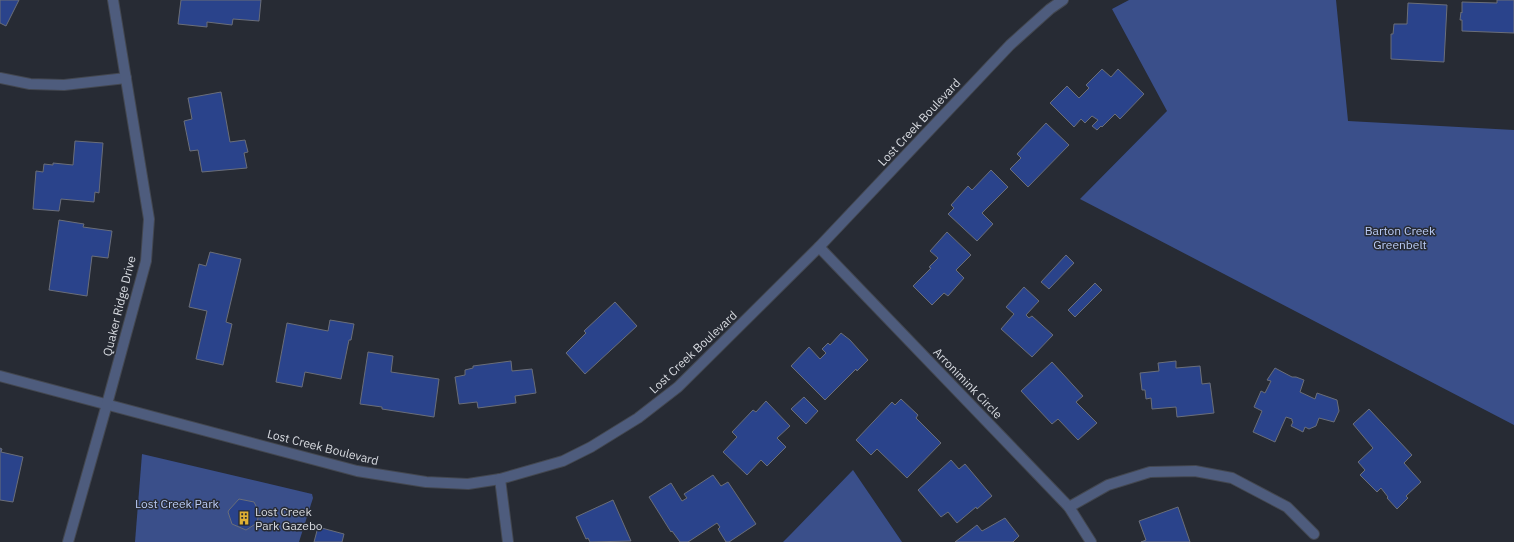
<svg xmlns="http://www.w3.org/2000/svg" width="1514" height="542" font-family="'IBM Plex Sans',sans-serif">
<style>
.green{fill:#3a4f8a}
.building{fill:#2a438b;stroke:#6a6e79}
.lines{fill:none;stroke-linecap:round;stroke-linejoin:round}
.minor-casing{stroke:#434750;stroke-width:12}
.minor{stroke:#4e5c7d;stroke-width:10}
.labels{text-anchor:middle;dominant-baseline:central;stroke-width:3;stroke-linejoin:round;paint-order:stroke}
.street-label{font-size:12px;fill:#d7dae0;stroke:#272b34}
.park-label{font-size:12px;fill:#bacbf5;stroke:#272b34}
.poi-label{font-size:12px;fill:#d7dae0;stroke:#272b34;text-anchor:start}
</style>
<rect width="100%" height="100%" fill="#272b34"/>
<g class="green">
<polygon points="1129,0 1336,0 1348,121 1514,130 1514,425 1080,199 1167,111 1112,9"/>
<polygon points="142,454 312,494 313,498 299,542 135,542"/>
<polygon points="853,470 902,542 783,542 791,534"/>
</g>
<g class="building">
<polygon points="0,0 19,0 6,26 0,23"/>
<polygon points="181,0 261,0 259,21 233,19 232,25 207,22 207,27 178,24"/>
<polygon points="1497,0 1514,0 1514,33 1462,31 1462,20 1460,20 1461,12 1462,13 1462,2 1497,3"/>
<polygon points="1408,3 1447,5 1444,62 1391,59 1391,34 1393,34 1394,24 1407,24"/>
<polygon points="1102,69 1111,77 1118,69 1144,94 1120,119 1115,114 1102,127 1101,126 1097,130 1092,126 1098,120 1092,116 1085,123 1081,119 1074,127 1050,103 1067,86 1079,98 1089,88 1086,85"/>
<polygon points="221,92 230,142 245,140 248,152 244,153 247,168 202,172 198,150 190,151 184,121 192,119 188,98"/>
<polygon points="1046,123 1069,145 1028,187 1010,169 1021,158 1017,154"/>
<polygon points="75,141 103,143 99,193 95,192 94,202 61,199 59,211 33,209 36,171 43,172 44,164 53,165 53,163 73,165"/>
<polygon points="991,170 1008,187 982,213 993,224 977,241 948,214 954,208 951,205 968,186 972,190"/>
<polygon points="59,220 84,224 83,227 112,231 108,258 92,256 87,296 49,290"/>
<polygon points="947,232 971,255 956,270 964,278 948,296 944,293 932,305 913,286 931,268 929,267 938,258 930,251"/>
<polygon points="210,252 241,259 226,322 232,324 223,365 196,359 207,311 189,307 199,264 206,266"/>
<polygon points="1066,255 1074,263 1049,289 1041,282"/>
<polygon points="1095,283 1102,290 1075,317 1068,310"/>
<polygon points="1024,287 1039,301 1026,315 1029,318 1032,316 1053,335 1032,357 1001,329 1014,314 1006,307"/>
<polygon points="615,302 637,326 585,374 566,353 586,333 584,331"/>
<polygon points="330,320 354,324 351,340 349,340 341,379 305,372 302,387 276,382 287,323 328,331"/>
<polygon points="841,333 850,340 868,360 857,371 856,369 825,400 791,366 809,347 820,359 826,353 822,349 828,343 830,345"/>
<polygon points="368,352 393,356 391,372 439,379 434,417 382,409 382,407 360,404"/>
<polygon points="511,361 512,371 532,369 536,393 515,396 516,403 478,408 477,402 459,404 455,377 465,375 465,370 473,368 473,366"/>
<polygon points="1176,361 1176,368 1200,366 1202,384 1210,383 1214,413 1177,417 1176,407 1152,409 1151,398 1146,399 1145,390 1142,390 1140,373 1159,371 1158,363"/>
<polygon points="1052,362 1083,396 1076,402 1097,423 1078,440 1058,419 1052,424 1021,391"/>
<polygon points="1275,368 1292,377 1296,377 1304,380 1300,392 1315,399 1317,393 1337,400 1339,411 1334,422 1319,418 1316,426 1309,429 1305,427 1303,432 1291,426 1293,422 1292,421 1292,419 1286,417 1275,442 1253,432 1262,411 1254,407 1261,391 1265,393 1271,381 1267,380"/>
<polygon points="804,397 818,411 806,424 791,409"/>
<polygon points="901,399 918,415 916,418 941,443 907,478 877,449 871,455 856,440 892,402 895,405"/>
<polygon points="766,401 790,426 777,438 786,447 767,466 761,460 747,475 723,452 737,437 732,432 753,410 756,412"/>
<polygon points="1369,409 1412,455 1404,463 1421,482 1406,496 1408,498 1397,509 1387,498 1388,497 1381,488 1377,492 1360,475 1365,470 1358,462 1373,448 1353,424"/>
<polygon points="0,448 2,449 1,452 23,457 13,502 0,500"/>
<polygon points="951,460 959,469 965,464 992,496 977,509 976,507 957,523 948,512 941,517 918,490"/>
<polygon points="713,475 721,486 728,482 756,524 729,542 726,542 718,529 720,527 717,523 688,542 680,542 672,531 671,532 649,497 671,483 682,501 687,498 684,494"/>
<polygon points="239,499 254,502 259,512 257,523 246,530 232,524 228,512 229,510"/>
<polygon points="613,500 631,541 590,542 588,538 586,539 576,517"/>
<polygon points="1178,507 1190,542 1141,542 1146,540 1139,521"/>
<polygon points="1005,518 1019,536 1013,542 955,542 977,525 982,531"/>
<polygon points="318,527 344,534 342,542 314,542"/>
</g>
<g class="lines">
<g class="minor-casing">
<g id="minor">
<polyline points="0,78 30,84 64,85 126,78"/>
<polyline points="819,247 1069,507 1091,542"/>
<polyline points="0,376 357,471 426,482 468,484 500,479 563,461 591,447 638,418 678,387 819,247 1010,45 1050,9 1063,0"/>
<polyline points="500,479 508,542"/>
<polyline points="1069,507 1108,485 1150,472 1195,471 1232,478 1287,507 1314,534"/>
<polyline points="68,542 107,404 146,261 149,219 113,0"/>
</g>
</g>
<use href="#minor" class="minor"/>
</g>
<defs>
<g id="building-bare" transform="scale(1.08)"><path d="M-4-6H4V6H1V3H-1V6H-4ZM-2.5-4.3h1.7v1.8h-1.7ZM.8-4.3h1.7v1.8H.8ZM-2.5-1h1.7V.8h-1.7ZM.8-1h1.7V.8H.8Z" fill="#dfb034" stroke="#272b34" stroke-width="2.5" paint-order="stroke"/></g>
</defs>
<g fill-rule="evenodd">
<use href="#building-bare" x="244" y="518"/>
</g>
<g class="labels">
<g class="street-label">
<text transform="translate(919 122) rotate(-47)">Lost Creek Boulevard</text>
<text transform="translate(119 306) rotate(-76)">Quaker Ridge Drive</text>
<text transform="translate(693 352) rotate(-43)">Lost Creek Boulevard</text>
<text transform="translate(968 383) rotate(46)">Arronimink Circle</text>
<text transform="translate(323 447) rotate(14)">Lost Creek Boulevard</text>
</g>
<g class="park-label">
<text x="1400" y="230">Barton Creek<tspan x="1400" dy="14">Greenbelt</tspan></text>
<text x="177" y="503">Lost Creek Park</text>
</g>
<g class="poi-label">
<text x="255" y="511">Lost Creek<tspan x="255" dy="14">Park Gazebo</tspan></text>
</g>
</g>
</svg>
